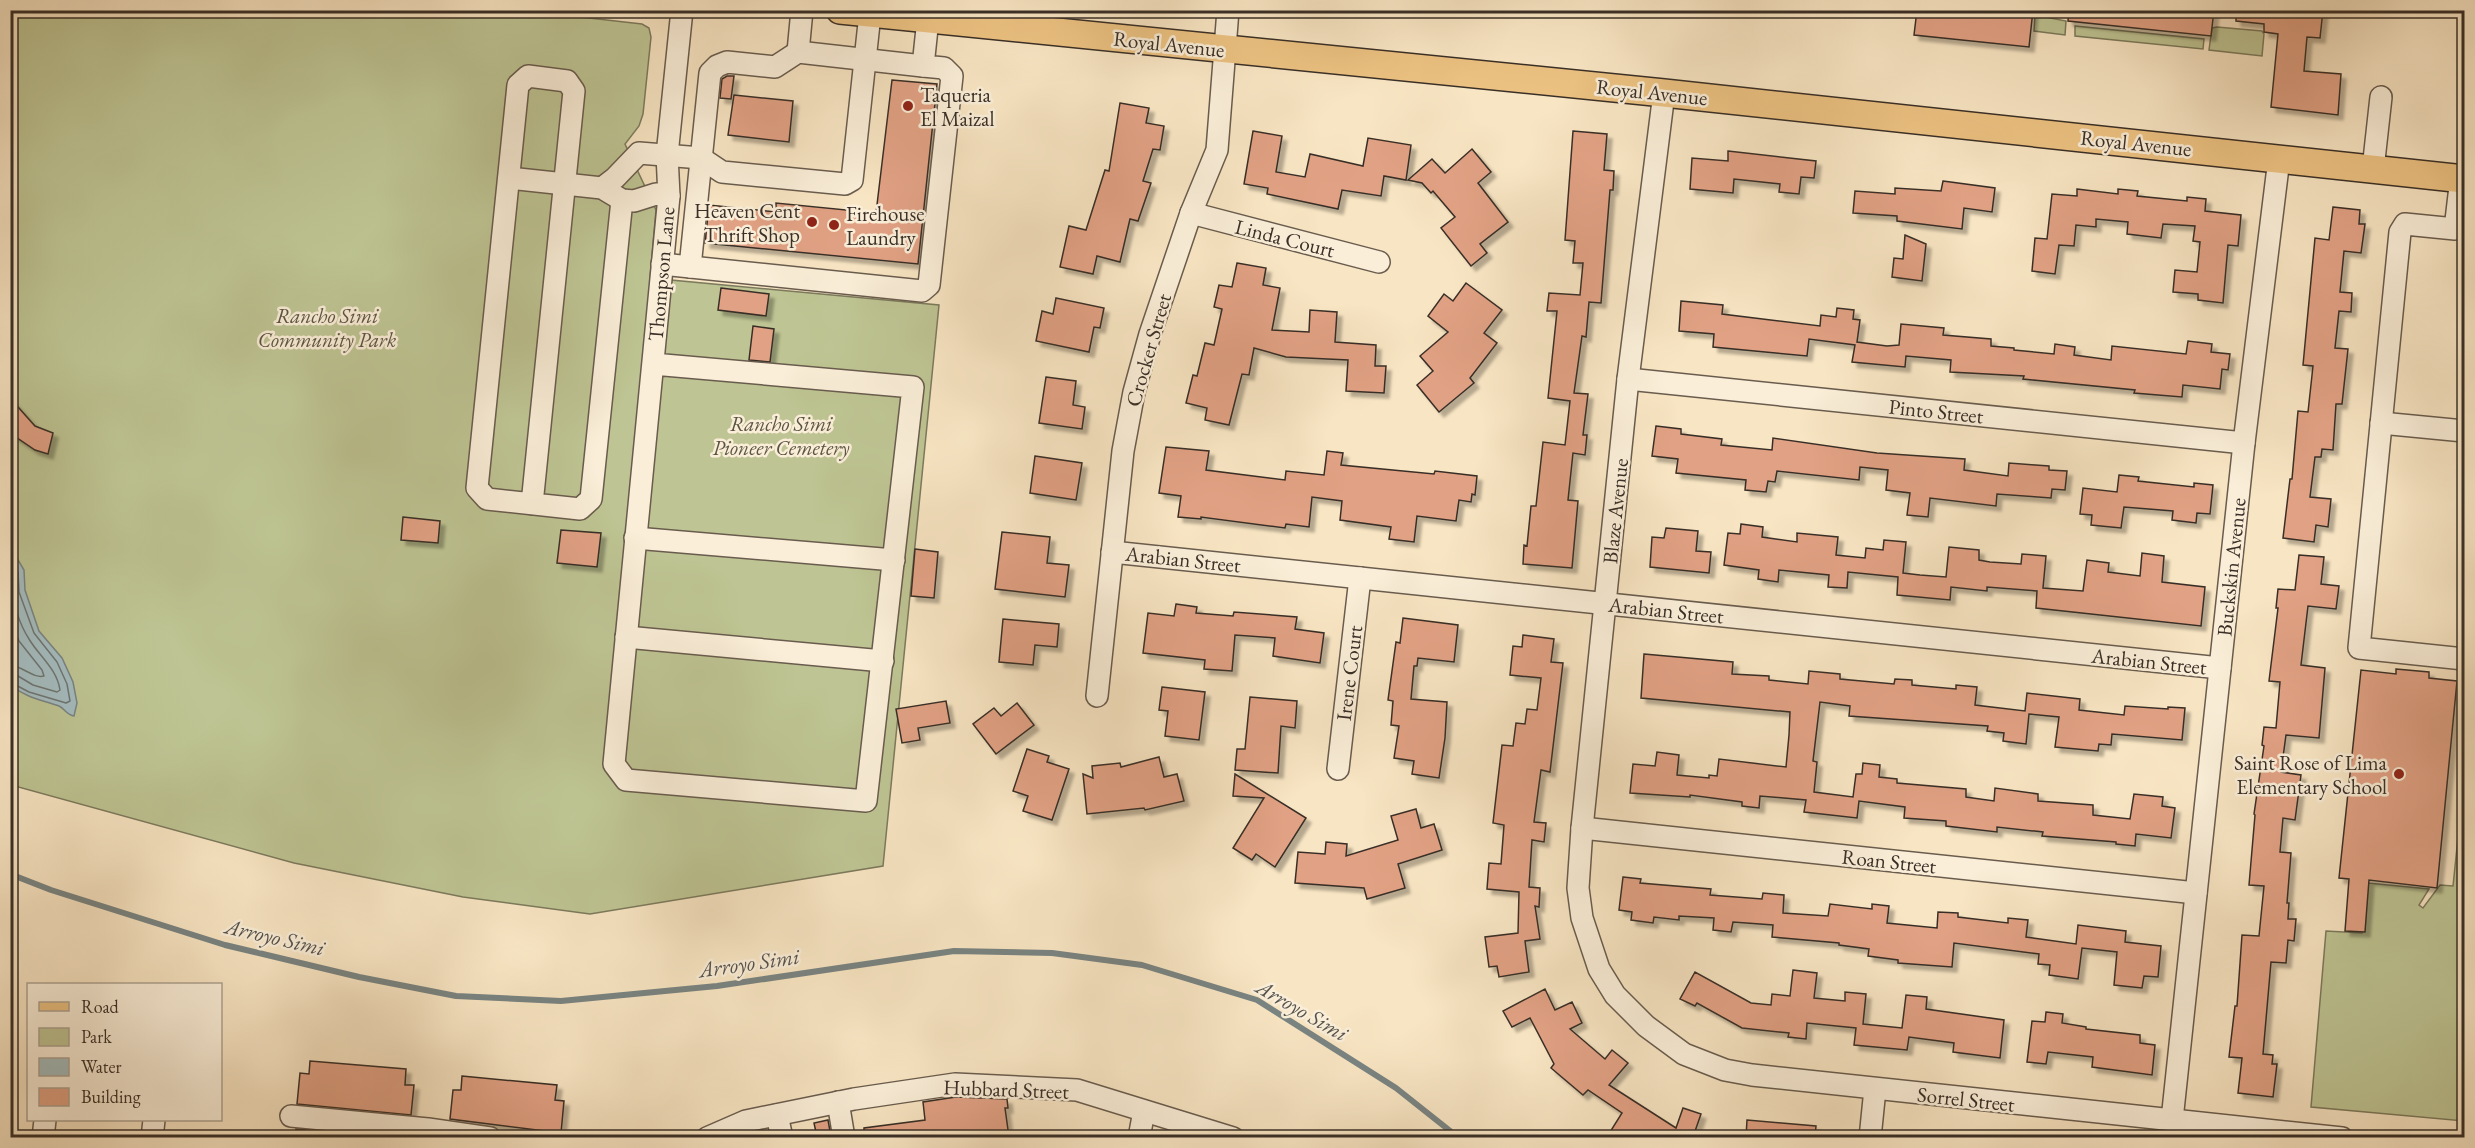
<svg xmlns="http://www.w3.org/2000/svg" width="2475" height="1148" font-family="'EB Garamond',serif">
<style>
.green{fill:#bec493;stroke:#7c7a5d;stroke-width:1.5}
.water{fill:#a4bcbf;stroke:#798482;stroke-width:1.5}
.lines{fill:none;stroke-linecap:round;stroke-linejoin:round}
.shore{stroke:#6e7673;stroke-width:1.5}
.stream{stroke:#798482;stroke-width:6}
.building{fill:#e1a184;stroke:#392f27;stroke-width:1.5;filter:url(#shadow)}
.minor-casing{stroke:#695c4e;stroke-width:24}
.major-casing{stroke:#392f27;stroke-width:30}
.minor{stroke:#faeed8;stroke-width:21}
.major{stroke:#ecc282;stroke-width:27}
.poi-dot{fill:#8f2418;stroke:#faeed8;stroke-width:2}
.labels{text-anchor:middle;dominant-baseline:central;stroke-width:5;stroke-linejoin:round;paint-order:stroke}
.street-label{font-size:21px;fill:#392f27;stroke:#faeed8}
.poi-label{font-size:21px;fill:#392f27;stroke:#faeed8;text-anchor:start}
.park-label{font-size:21px;font-style:italic;fill:#5a5442;stroke:#faeed8}
.water-label{font-size:22px;font-style:italic;fill:#54524d;stroke:#faeed8}
</style>
<defs>
<filter id="shadow"><feDropShadow dx="5" dy="5" stdDeviation="1.5" flood-color="#0004"/></filter>
</defs>
<rect width="100%" height="100%" fill="#f8e5c3"/>
<filter id="stains"><feTurbulence type="fractalNoise" baseFrequency=".00333" numOctaves="4"/><feColorMatrix values="0 0 0 0 .2 0 0 0 0 .09 0 0 0 0 .02 0 0 0 .5 -.17"/></filter>
<radialGradient id="worn" r=".72"><stop offset=".6" stop-color="#630" stop-opacity="0"/><stop offset="1" stop-color="#630" stop-opacity=".3"/></radialGradient>
<g class="green">
<polygon points="518,10 642,24 649,28 651,37 643,114 639,126 625,144 656,210 650,278 939,305 883,866 590,914 463,897 294,863 11,785 10,11"/>
<polygon points="2035,15 2066,21 2065,35 2034,31"/>
<polygon points="2075,26 2204,39 2203,49 2075,36"/>
<polygon points="2217,27 2262,31 2264,34 2262,56 2209,50 2212,28"/>
<polygon points="2464,779 2464,1121 2311,1107 2326,931 2362,933 2368,883 2429,889 2419,905 2423,908 2440,885 2453,886"/>
</g>
<path class="water" d="M11 548 24 570 25 590 39 631 62 658 73 682 77 703 74 716C67 715 65 709 59 706 39 699 30 699 11 686Z"/>
<g class="lines">
<g class="shore">
<polyline points="10,560 18,572 19,592 34,633 57,662 67,684 70,701 66,703 29,692 10,682"/>
<path d="M10 577C12 597 18 622 29 639 39 656 57 669 60 690L57 692 33 685 18 676 10 674"/>
<path d="M10 617 19 641 42 670 44 676C34 679 22 666 10 665"/>
</g>
<polyline class="stream" points="10,874 51,890 225,945 359,977 456,996 561,1001 717,986 954,951 1052,953 1142,965 1257,1000 1396,1088 1459,1138"/>
</g>
<g class="building">
<polygon points="1917,10 2033,10 2029,47 1914,35"/>
<polygon points="2069,10 2214,10 2211,36 2068,21"/>
<polygon points="2236,10 2323,10 2320,38 2307,37 2304,71 2341,74 2338,115 2271,107 2278,34 2264,32 2264,24 2236,21"/>
<polygon points="727,76 734,76 731,99 720,98 722,79"/>
<polygon points="892,80 937,84 918,264 705,243 709,205 776,212 776,203 876,213"/>
<polygon points="734,95 793,101 789,142 728,135"/>
<polygon points="1120,103 1149,108 1146,123 1164,126 1160,150 1153,149 1143,181 1151,183 1138,221 1130,219 1120,262 1097,256 1093,274 1060,267 1069,226 1086,230 1105,170 1109,171"/>
<polygon points="1253,131 1282,136 1276,172 1305,177 1310,154 1363,166 1368,138 1411,145 1406,180 1384,176 1381,196 1342,190 1338,209 1267,194 1268,188 1244,184"/>
<polygon points="1573,131 1607,134 1604,170 1614,171 1613,190 1610,190 1601,303 1589,302 1586,337 1582,336 1574,393 1588,394 1583,435 1587,435 1585,455 1573,453 1568,500 1578,501 1572,568 1523,564 1524,545 1527,546 1531,506 1536,506 1543,442 1565,445 1570,401 1548,398 1557,311 1547,311 1549,293 1580,295 1583,263 1573,263 1575,241 1565,240"/>
<polygon points="1472,149 1491,172 1478,183 1508,222 1480,244 1487,253 1471,266 1441,228 1455,217 1433,191 1431,193 1422,183 1408,180 1432,159 1445,173"/>
<polygon points="1728,151 1816,161 1814,178 1801,177 1799,194 1779,192 1780,184 1734,179 1733,193 1690,189 1692,158 1728,161"/>
<polygon points="1943,181 1995,188 1992,212 1964,208 1962,229 1897,221 1897,216 1853,213 1855,191 1895,194 1895,188 1941,191"/>
<polygon points="2077,189 2118,194 2118,189 2138,191 2137,196 2187,201 2187,197 2206,199 2205,211 2241,215 2238,246 2228,245 2223,303 2198,300 2198,294 2173,292 2175,270 2197,272 2200,242 2193,241 2195,226 2163,224 2161,238 2127,234 2128,222 2096,219 2096,227 2076,225 2074,246 2059,245 2055,274 2032,271 2035,238 2047,239 2052,194 2077,196"/>
<polygon points="2333,207 2360,210 2359,224 2365,224 2361,253 2344,251 2340,292 2352,293 2351,312 2339,311 2335,348 2348,349 2342,404 2336,404 2333,450 2322,449 2321,457 2315,457 2310,497 2331,499 2328,527 2316,525 2314,542 2283,538 2290,479 2292,479 2298,411 2308,412 2313,366 2303,365 2315,238 2329,240"/>
<polygon points="1905,235 1926,244 1922,281 1892,277 1894,258 1903,259"/>
<polygon points="1237,263 1266,268 1263,285 1280,288 1272,330 1309,332 1310,310 1337,312 1335,342 1376,345 1375,366 1386,366 1384,393 1346,391 1348,360 1286,357 1254,348 1249,375 1242,374 1229,425 1205,420 1207,408 1186,403 1193,375 1197,376 1205,343 1214,345 1222,309 1214,307 1219,285 1232,287"/>
<polygon points="1466,283 1502,310 1484,333 1497,343 1470,378 1474,383 1439,412 1417,385 1433,371 1420,356 1448,332 1428,316 1444,294 1453,301"/>
<polygon points="721,288 769,294 766,316 718,310"/>
<polygon points="1056,298 1104,308 1100,328 1094,327 1089,352 1036,341 1042,311 1053,314"/>
<polygon points="1681,301 1723,305 1722,314 1820,326 1821,315 1836,317 1837,308 1854,310 1853,319 1860,320 1857,342 1887,346 1899,345 1901,324 1944,328 1943,335 1991,339 1991,346 2014,348 2014,350 2054,354 2055,344 2075,347 2074,355 2111,360 2112,346 2186,354 2188,341 2212,344 2211,352 2230,354 2228,370 2222,369 2220,389 2183,385 2182,397 2134,393 2135,390 2023,379 2024,376 1950,372 1951,360 1906,356 1905,367 1852,362 1855,345 1809,339 1807,356 1713,347 1714,334 1679,331"/>
<polygon points="753,326 774,329 770,362 749,360"/>
<polygon points="1046,377 1076,381 1073,405 1085,407 1082,429 1039,423"/>
<polygon points="10,398 35,426 53,433 48,454 35,450 10,433"/>
<polygon points="1656,426 1681,429 1681,434 1722,439 1721,445 1772,450 1773,438 1877,453 1965,459 1964,470 2008,476 2009,463 2049,466 2049,470 2067,471 2065,490 2052,489 2051,498 1997,494 1996,506 1930,498 1928,517 1907,515 1910,493 1886,490 1888,470 1860,467 1859,480 1777,471 1775,482 1768,481 1766,492 1745,490 1746,480 1676,473 1678,459 1652,456"/>
<polygon points="1166,447 1209,451 1206,470 1285,480 1286,471 1324,475 1327,451 1343,453 1341,465 1434,474 1435,471 1477,476 1475,495 1472,494 1471,502 1459,500 1456,521 1417,516 1414,542 1389,539 1391,527 1340,520 1342,501 1312,497 1309,527 1286,524 1285,528 1201,517 1201,519 1178,517 1181,496 1159,493"/>
<polygon points="1035,456 1082,463 1076,500 1030,493"/>
<polygon points="2119,475 2139,477 2138,481 2194,487 2194,483 2213,485 2210,514 2197,513 2196,523 2172,520 2173,511 2124,507 2121,528 2091,525 2092,515 2080,514 2083,488 2117,492"/>
<polygon points="403,517 440,521 438,543 401,540"/>
<polygon points="1741,524 1763,527 1762,537 1797,542 1797,533 1838,537 1836,555 1865,558 1866,548 1883,550 1884,540 1906,542 1903,573 1920,575 1946,577 1949,547 1979,550 1979,560 1990,562 2021,564 2022,554 2046,556 2043,588 2083,591 2087,560 2109,563 2108,572 2140,576 2142,553 2164,556 2162,582 2205,587 2201,626 2036,608 2037,591 1987,587 1987,591 1951,587 1950,600 1897,595 1898,577 1848,572 1847,588 1828,587 1829,575 1779,570 1778,582 1758,579 1759,570 1724,565 1728,533 1740,534"/>
<polygon points="1666,528 1698,531 1696,551 1711,552 1709,573 1650,567 1652,537 1664,538"/>
<polygon points="561,530 601,533 597,567 557,563"/>
<polygon points="1002,532 1050,537 1047,563 1069,565 1065,597 995,589"/>
<polygon points="915,549 938,552 934,598 911,596"/>
<polygon points="2299,555 2324,557 2321,584 2339,586 2336,609 2308,606 2301,665 2325,668 2319,738 2286,735 2281,772 2301,775 2295,820 2283,818 2280,852 2291,853 2287,903 2289,903 2288,919 2296,919 2294,941 2288,940 2286,963 2271,962 2263,1054 2273,1055 2272,1064 2277,1064 2273,1097 2238,1093 2242,1058 2229,1057 2235,1006 2237,1006 2242,935 2259,936 2264,886 2249,885 2255,815 2254,814 2264,746 2262,745 2264,727 2276,728 2280,682 2269,681 2278,608 2276,608 2278,589 2295,590"/>
<polygon points="1176,604 1197,607 1196,613 1233,616 1234,612 1297,617 1295,629 1324,633 1320,663 1273,656 1275,638 1235,635 1232,671 1204,669 1205,660 1143,653 1148,613 1174,616"/>
<polygon points="1403,618 1458,625 1454,662 1418,658 1417,666 1414,666 1411,699 1447,702 1445,738 1439,778 1412,774 1414,761 1394,758 1399,726 1391,725 1393,701 1388,700 1396,642 1400,643"/>
<polygon points="1003,619 1059,624 1057,647 1035,645 1033,665 999,662"/>
<polygon points="1523,635 1554,639 1551,662 1563,663 1550,772 1541,770 1534,822 1546,823 1544,842 1532,840 1529,887 1540,888 1539,907 1535,906 1540,939 1525,941 1529,972 1499,977 1497,966 1489,967 1485,937 1518,933 1519,892 1487,889 1489,863 1501,864 1504,825 1493,823 1502,745 1513,746 1516,723 1525,724 1527,709 1537,710 1541,678 1510,675 1513,646 1522,647"/>
<polygon points="1644,654 1733,662 1732,674 1769,676 1769,680 1808,684 1809,671 1840,674 1840,679 1894,684 1895,679 1912,680 1912,685 1956,689 1956,685 1977,687 1975,705 2025,711 2027,693 2080,699 2079,710 2124,715 2125,706 2168,709 2168,707 2185,708 2182,740 2112,734 2111,745 2099,744 2098,751 2055,747 2059,717 2029,714 2026,744 2003,741 2004,733 1987,731 1988,726 1849,716 1850,706 1820,702 1813,761 1817,762 1814,792 1853,797 1856,774 1862,774 1863,763 1880,765 1879,777 1897,779 1897,783 1966,789 1966,797 1994,801 1995,788 2038,794 2038,801 2093,805 2093,815 2130,819 2134,794 2163,797 2162,806 2175,808 2171,838 2136,834 2135,846 2116,844 2116,842 2042,836 2043,832 1997,827 1997,832 1946,826 1946,821 1904,818 1905,807 1859,801 1857,818 1804,812 1806,800 1760,796 1759,808 1742,806 1742,802 1690,795 1690,797 1630,793 1633,764 1655,766 1657,752 1679,755 1677,775 1709,778 1709,775 1717,776 1719,759 1786,767 1789,735 1790,712 1641,698"/>
<polygon points="2396,669 2429,672 2429,678 2457,681 2437,888 2369,880 2365,932 2345,931 2349,879 2339,878 2361,670 2396,674"/>
<polygon points="1162,687 1205,692 1199,740 1165,736 1168,711 1159,710"/>
<polygon points="1250,697 1297,701 1295,728 1281,726 1278,773 1235,770 1237,749 1245,749"/>
<polygon points="946,701 950,723 918,728 920,740 902,743 896,709"/>
<polygon points="1017,703 1034,725 996,754 973,724 994,708 1001,716"/>
<polygon points="1027,749 1049,756 1047,762 1069,769 1052,820 1023,811 1028,796 1013,791"/>
<polygon points="1159,757 1164,777 1177,774 1184,801 1145,810 1144,808 1087,814 1083,774 1093,778 1092,766 1120,763 1121,767"/>
<polygon points="1235,774 1306,818 1275,867 1256,854 1252,860 1233,848 1264,798 1233,796"/>
<polygon points="1416,809 1421,828 1434,824 1442,850 1398,864 1405,888 1367,899 1364,888 1295,883 1298,852 1325,854 1326,842 1347,844 1346,856 1398,840 1391,816"/>
<polygon points="1623,877 1641,879 1640,883 1711,889 1710,895 1762,899 1763,893 1784,895 1783,913 1828,916 1830,904 1872,909 1872,904 1889,906 1887,923 1937,928 1938,912 1958,913 1958,917 2008,923 2008,918 2028,920 2026,937 2076,944 2078,925 2126,931 2125,942 2161,946 2158,977 2144,976 2142,988 2114,985 2117,952 2082,948 2078,979 2049,975 2050,965 2038,964 2039,954 1954,943 1952,967 1898,963 1898,960 1868,956 1869,949 1839,945 1839,943 1772,937 1773,925 1733,922 1731,932 1713,930 1714,918 1679,916 1679,920 1654,917 1653,923 1631,920 1632,912 1619,910"/>
<polygon points="1793,970 1817,973 1814,998 1845,1001 1845,992 1866,994 1863,1024 1902,1028 1906,995 1927,997 1926,1009 2004,1020 2000,1058 1953,1052 1954,1043 1909,1037 1907,1050 1854,1045 1856,1028 1807,1023 1806,1039 1788,1037 1789,1033 1742,1028 1697,1003 1695,1006 1680,999 1695,972 1751,1003 1771,1005 1772,994 1790,996"/>
<polygon points="1545,989 1555,1010 1572,1002 1582,1023 1570,1029 1605,1059 1612,1050 1628,1063 1609,1085 1676,1128 1683,1108 1701,1114 1693,1137 1617,1137 1610,1132 1622,1113 1588,1090 1583,1095 1551,1068 1554,1064 1530,1018 1512,1027 1503,1011"/>
<polygon points="2046,1012 2063,1014 2062,1023 2086,1027 2086,1029 2140,1035 2140,1043 2155,1045 2152,1075 2092,1067 2093,1057 2048,1052 2046,1064 2027,1062 2032,1021 2045,1022"/>
<polygon points="310,1061 406,1069 405,1085 414,1085 411,1115 297,1104 300,1073 309,1074"/>
<polygon points="462,1076 557,1085 555,1100 564,1101 561,1133 450,1119 453,1090 461,1090"/>
<polygon points="956,1097 1007,1099 1008,1108 1005,1108 1009,1137 864,1137 864,1128 925,1120 923,1102"/>
<polygon points="828,1120 831,1137 817,1137 814,1123"/>
<polygon points="1747,1120 1816,1126 1815,1137 1746,1137"/>
<polygon points="296,1129 383,1137 295,1137"/>
</g>
<g class="lines">
<g class="minor-casing">
<g id="minor">
<polyline points="798,52 802,10"/>
<polyline points="1664,93 1628,379 1582,828 1578,888 1582,918 1599,969 1615,995 1646,1026 1684,1054 1725,1070 1752,1075 2342,1138"/>
<polyline points="2373,169 2381,97"/>
<polyline points="509,178 602,188 622,200 634,201 656,194 669,196"/>
<polyline points="2461,178 2455,229 2405,224 2400,232 2359,648 2464,659"/>
<polyline points="602,188 615,178 639,153 701,158 722,172 845,184 852,180 870,14"/>
<polyline points="1191,213 1379,262"/>
<polyline points="662,264 922,291 929,285 952,76 944,68 923,66 928,19"/>
<polyline points="690,267 710,73 717,66 727,62 775,67 798,52 923,66"/>
<polyline points="653,364 913,387 866,801 626,780 614,764 669,196 667,155 682,10"/>
<polyline points="1628,379 2244,443"/>
<polyline points="2381,423 2464,431"/>
<polyline points="532,504 574,91 567,81 528,76 518,85 477,488 487,499 580,509 591,499 622,200"/>
<polyline points="635,538 894,560"/>
<polyline points="1112,552 2220,668"/>
<polyline points="626,637 883,661"/>
<polyline points="1097,696 1123,451 1134,392 1150,334 1191,213 1217,150 1228,10"/>
<polyline points="1338,769 1360,578"/>
<polyline points="1582,828 2196,893"/>
<polyline points="838,1102 844,1138"/>
<polyline points="777,1115 782,1138"/>
<polyline points="291,1116 428,1129 490,1138"/>
<polyline points="2172,1120 2244,443 2279,159"/>
<polyline points="43,1138 45,1120"/>
<polyline points="152,1138 154,1120"/>
<polyline points="707,1138 746,1121 854,1099 955,1084 1077,1090 1233,1138"/>
<polyline points="1139,1138 1144,1111"/>
<polyline points="1870,1138 1875,1089"/>
</g>
</g>
<g class="major-casing">
<polyline id="major" points="840,10 1664,93 2464,179"/>
</g>
<use href="#minor" class="minor"/>
<use href="#major" class="major"/>
</g>
<g class="poi-dot">
<circle cx="908" cy="106" r="6"/>
<circle cx="812" cy="222" r="6"/>
<circle cx="834" cy="225" r="6"/>
<circle cx="2399" cy="774" r="6"/>
</g>
<g class="labels">
<g class="street-label">
<text transform="translate(1169 44) rotate(6)">Royal Avenue</text>
<text transform="translate(1652 92) rotate(6)">Royal Avenue</text>
<text transform="translate(2136 143) rotate(6)">Royal Avenue</text>
<text transform="translate(1285 238) rotate(14)">Linda Court</text>
<text transform="translate(661 274) rotate(-85)">Thompson Lane</text>
<text transform="translate(1148 350) rotate(-74)">Crocker Street</text>
<text transform="translate(1936 411) rotate(6)">Pinto Street</text>
<text transform="translate(1615 511) rotate(-84)">Blaze Avenue</text>
<text transform="translate(1183 559) rotate(6)">Arabian Street</text>
<text transform="translate(2231 567) rotate(-84)">Buckskin Avenue</text>
<text transform="translate(1666 610) rotate(6)">Arabian Street</text>
<text transform="translate(2149 661) rotate(6)">Arabian Street</text>
<text transform="translate(1349 673) rotate(-83)">Irene Court</text>
<text transform="translate(1889 861) rotate(6)">Roan Street</text>
<text transform="translate(1006 1089) rotate(2)">Hubbard Street</text>
<text transform="translate(1966 1099) rotate(6)">Sorrel Street</text>
</g>
<g class="poi-label">
<text x="920" y="94">Taqueria<tspan x="920" dy="24">El Maizal</tspan></text>
<text x="800" y="210" text-anchor="end">Heaven Cent<tspan x="800" dy="24">Thrift Shop</tspan></text>
<text x="846" y="213">Firehouse<tspan x="846" dy="24">Laundry</tspan></text>
<text x="2387" y="762" text-anchor="end">Saint Rose of Lima<tspan x="2387" dy="24">Elementary School</tspan></text>
</g>
<g class="park-label">
<text x="327" y="315">Rancho Simi<tspan x="327" dy="24">Community Park</tspan></text>
<text x="781" y="423">Rancho Simi<tspan x="781" dy="24">Pioneer Cemetery</tspan></text>
</g>
<g class="water-label">
<text transform="translate(275 937) rotate(13)">Arroyo Simi</text>
<text transform="translate(749 963) rotate(-8)">Arroyo Simi</text>
<text transform="translate(1302 1010) rotate(30)">Arroyo Simi</text>
</g>
</g>
<rect width="2475" height="1148" fill="none" stroke="#f8e5c3" stroke-width="36"/>
<rect x="12" y="12" width="2451" height="1124" fill="none" stroke="#392f27" stroke-width="3"/>
<rect x="18" y="18" width="2439" height="1112" fill="none" stroke="#392f27" stroke-width="1.5"/>
<rect x="27" y="983" width="195" height="138" fill="#faeed8" stroke="#ada291" stroke-width="1.5"/>
<rect x="39" y="1002" width="30" height="9" fill="#ecc282" stroke="#ada291" stroke-width="1.5"/>
<text x="81" y="1013" font-size="18" fill="#392f27">Road</text>
<rect x="39" y="1028" width="30" height="18" fill="#bec493" stroke="#ada291" stroke-width="1.5"/>
<text x="81" y="1043" font-size="18" fill="#392f27">Park</text>
<rect x="39" y="1058" width="30" height="18" fill="#a4bcbf" stroke="#ada291" stroke-width="1.5"/>
<text x="81" y="1073" font-size="18" fill="#392f27">Water</text>
<rect x="39" y="1088" width="30" height="18" fill="#e1a184" stroke="#ada291" stroke-width="1.5"/>
<text x="81" y="1103" font-size="18" fill="#392f27">Building</text>
<rect width="100%" height="100%" filter="url(#stains)"/>
<rect width="100%" height="100%" fill="url(#worn)"/>
</svg>
